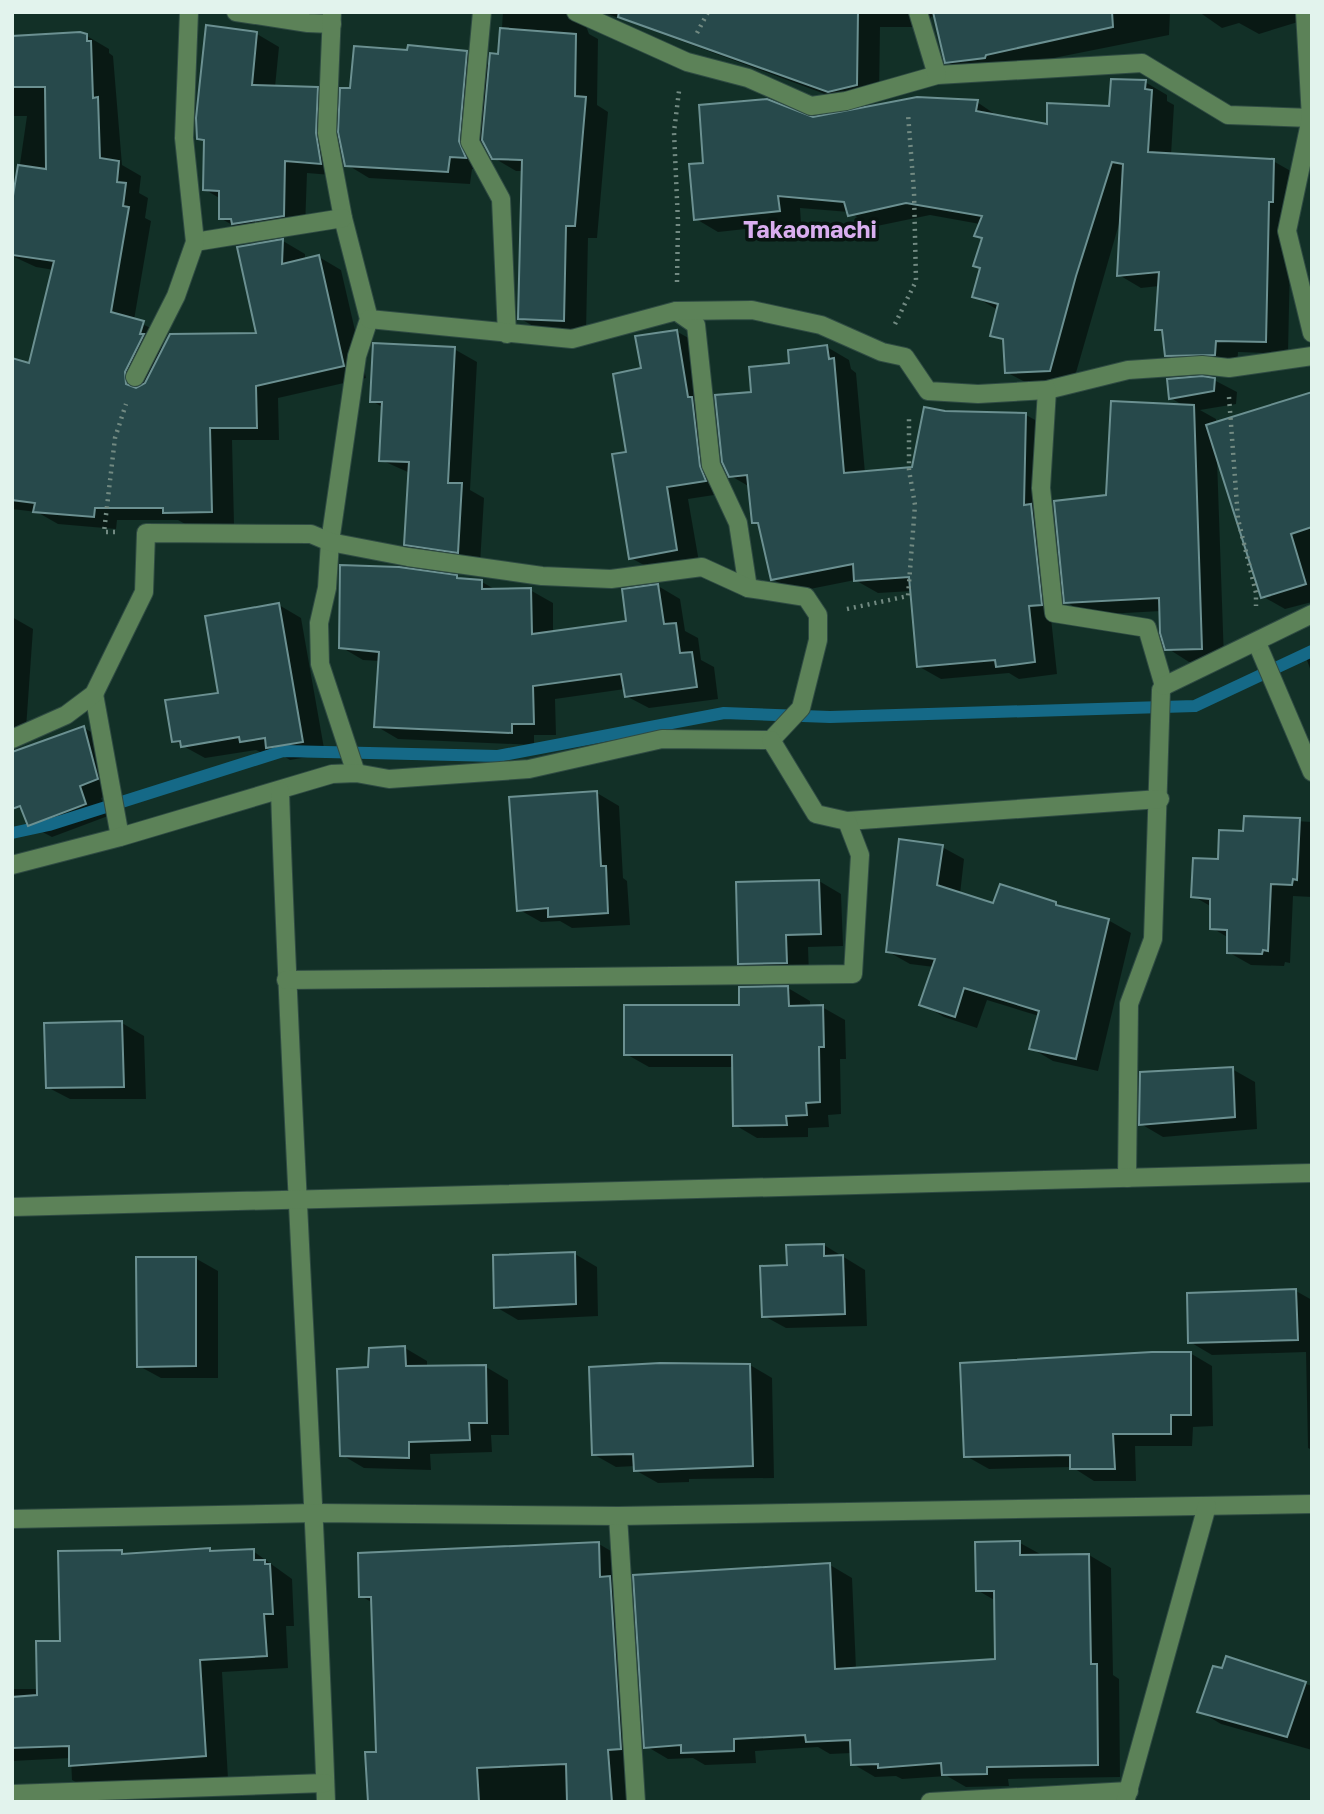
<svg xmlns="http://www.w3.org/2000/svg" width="1324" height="1814" font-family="'Golos Text',sans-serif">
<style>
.shadow{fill:#0007}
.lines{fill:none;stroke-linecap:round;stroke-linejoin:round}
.stream{stroke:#156987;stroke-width:12}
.building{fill:#27494b;stroke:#6b9091;stroke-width:2}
.minor-casing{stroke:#2f4b43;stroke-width:20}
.path{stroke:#728a82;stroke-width:4.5;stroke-dasharray:2 5;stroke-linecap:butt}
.minor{stroke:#5c8258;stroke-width:18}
.labels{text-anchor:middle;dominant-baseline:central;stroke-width:7;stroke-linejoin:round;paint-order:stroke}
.quarter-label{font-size:23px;font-weight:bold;fill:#d9aeef;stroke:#081511}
</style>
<rect width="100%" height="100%" fill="#123027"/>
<g class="shadow">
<polygon points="503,12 1170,12 1169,35 969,75 947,62 935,15 931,17 929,27 880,27 879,97 852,104 605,13 592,14 586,26 589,34 598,39 597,105 608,112 597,238 588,238 586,333 542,331 519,318 523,171 516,171 494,158 482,137 480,155 487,170 472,169 470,184 369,178 346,164 338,130 343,176 307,173 305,228 243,231 220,218 221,199 204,189 206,142 199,138 257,34 279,47 275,87 317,89 341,103 352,90 409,52 466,53 490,66 500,56"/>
<polygon points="1199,12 1309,12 1311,18 1259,34 1239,23 1222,28"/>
<polygon points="87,36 109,49 109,53 113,56 122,165 141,176 139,193 148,198 145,218 151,221 134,320 165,335 161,351 258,335 283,241 305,254 305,260 319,257 341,270 366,378 278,398 279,440 232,440 234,524 187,525 178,520 117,520 116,529 58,524 37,512 12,509 12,360 31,365 54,270 36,267 12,256 12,197 15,198 27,116 12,116 12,39"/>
<polygon points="1145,82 1167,95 1167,101 1174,105 1171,155 1273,161 1296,174 1291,214 1288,354 1238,352 1237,367 1189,368 1166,355 1164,333 1157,329 1159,286 1141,288 1119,275 1121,217 1073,383 1029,384 1006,372 1005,342 992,335 998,310 974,296 982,269 984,239 976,235 980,224 930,215 872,227 849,212 800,208 801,223 718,232 696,219 705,165 812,119 977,102 999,117 1048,126 1111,108"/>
<polygon points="676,331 699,344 709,409 714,412 722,480 727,493 688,499 699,562 653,570 631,558 627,453 643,370"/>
<polygon points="827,347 849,360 851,369 856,373 865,473 914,468 945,413 1026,415 1048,427 1046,514 1053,519 1063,617 1051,618 1057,674 1019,679 1009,673 941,679 918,666 912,591 878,593 855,580 795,592 772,579 761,527 753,522 750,487 731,476 753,393 790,364"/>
<polygon points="454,349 477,362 470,490 484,498 480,564 428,557 405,544 410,473 381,460 384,408 372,401"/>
<polygon points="1214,380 1237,392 1236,404 1200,410 1216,419 1216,424 1312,393 1312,602 1285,609 1262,596 1217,459 1224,660 1189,662 1167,648 1161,611 1088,615 1066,602 1108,497 1184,406 1171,398"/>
<polygon points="457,577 482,582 496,590 530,590 553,603 553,633 628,623 658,586 680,599 685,631 698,638 701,660 714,667 718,699 649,708 626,696 625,689 555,699 556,735 534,735 534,745 398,739 376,726 380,661 363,660 341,647"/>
<polygon points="279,605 301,618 325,754 290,760 277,752 264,754 256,750 205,758 174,741 220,694"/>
<polygon points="12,617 33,629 25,743 12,742"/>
<polygon points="1312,649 1312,674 1304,652"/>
<polygon points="84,728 106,740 119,792 101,798 108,816 52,837 29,825 24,811 17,807"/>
<polygon points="597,793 619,806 623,878 627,881 630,925 572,928 560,921 541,922 518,909"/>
<polygon points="1246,818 1312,822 1312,897 1293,896 1290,963 1285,962 1284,966 1251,965 1228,952 1229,938 1212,928 1212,907 1193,896 1245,833"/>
<polygon points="942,847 964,859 960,894 994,905 1056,903 1067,910 1108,920 1131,933 1098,1071 1053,1061 1031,1048 1039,1016 987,1000 977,1028 944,1017 922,1004 934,967 910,964 887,951"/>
<polygon points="819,881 841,894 843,946 808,947 809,975 762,976 740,963"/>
<polygon points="788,988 810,1001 810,1007 822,1007 845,1020 846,1059 840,1059 841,1114 828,1115 829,1127 808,1128 808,1137 757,1138 735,1125 734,1067 649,1067 626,1054"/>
<polygon points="122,1023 144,1036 146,1099 70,1099 47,1087"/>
<polygon points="1232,1069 1255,1082 1257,1129 1163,1137 1141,1124"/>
<polygon points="824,1245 865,1270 867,1326 786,1328 764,1316 789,1267"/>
<polygon points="575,1254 597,1267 598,1316 518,1320 496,1307"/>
<polygon points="195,1258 218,1271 218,1378 161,1378 139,1366"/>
<polygon points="1296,1291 1312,1300 1312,1450 1308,1448 1306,1352 1212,1355 1190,1342"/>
<polygon points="405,1348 427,1361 427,1368 486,1367 508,1380 509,1435 491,1435 492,1452 430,1454 431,1470 364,1468 342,1455 370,1369"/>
<polygon points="1190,1353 1212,1366 1213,1426 1193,1427 1192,1446 1135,1446 1136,1481 1094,1481 1072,1467 989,1469 966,1456"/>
<polygon points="750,1365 772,1378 774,1478 689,1479 689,1482 658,1483 635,1470 635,1466 616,1467 593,1454"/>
<polygon points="1020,1543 1042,1555 1089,1555 1111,1568 1113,1675 1119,1679 1120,1777 1008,1779 1009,1786 966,1787 947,1776 902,1779 896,1776 875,1777 853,1764 852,1753 830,1754 818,1747 755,1751 756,1763 705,1765 693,1758 668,1759 646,1746 830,1565 852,1578 856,1669 997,1661 996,1601 977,1590"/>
<polygon points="599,1544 621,1557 622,1585 632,1591 643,1761 630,1762 633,1802 370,1802 378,1754 373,1603 361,1596"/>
<polygon points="253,1551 292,1579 294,1626 286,1626 288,1668 222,1672 228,1779 94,1792 72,1780 71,1758 12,1761 12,1689 39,1689 61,1642 121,1552 127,1555"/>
<polygon points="1227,1658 1312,1686 1312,1750 1221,1724 1199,1711"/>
</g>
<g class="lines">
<polyline class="stream" points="12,833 49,825 283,751 498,756 724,713 830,717 1195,706 1312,651"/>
</g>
<g class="building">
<polygon points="619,12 858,12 857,85 828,92 618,17"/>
<polygon points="933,12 1112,12 1113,27 986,55 985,58 945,63"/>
<polygon points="206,25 257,32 252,85 318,87 316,133 321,164 285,161 284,216 232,224 231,219 219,219 219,191 203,190 204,140 197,139 196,118"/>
<polygon points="500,28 576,34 575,96 586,97 575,226 566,226 564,321 518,319 522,160 492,159 482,140 490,53 498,54"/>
<polygon points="80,32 87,34 87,41 91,41 93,98 98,97 100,158 119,161 117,182 126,183 123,206 129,207 111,312 144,321 140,334 144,334 125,372 126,384 136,388 145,383 170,334 256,333 237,247 283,239 282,264 319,255 344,366 256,386 257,428 210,428 212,512 163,513 163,508 95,508 94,517 33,512 35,503 12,500 12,358 29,363 54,261 12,255 12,202 18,165 46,169 45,87 12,87 12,36"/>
<polygon points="408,45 467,51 459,141 466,158 450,157 448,172 345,166 338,132 340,88 350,88 354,46 407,50"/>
<polygon points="1111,79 1146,80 1145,89 1152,90 1148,152 1274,159 1273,202 1269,202 1266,342 1216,341 1215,355 1165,356 1162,330 1155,330 1159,272 1117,276 1123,164 1112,162 1076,276 1050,371 1005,373 1003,339 990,336 998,304 972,297 980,268 973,266 982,238 974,236 982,216 906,203 848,216 844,202 778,196 780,211 694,220 689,164 703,163 699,105 767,99 813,117 917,97 978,100 976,111 1047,124 1047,103 1109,106"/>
<polygon points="677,330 688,397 692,397 700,466 706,481 667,487 677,550 629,559 612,454 626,452 613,374 641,368 635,336"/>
<polygon points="373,343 455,347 448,483 462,483 458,553 404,545 409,462 379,461 382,402 370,402"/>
<polygon points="827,345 829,359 834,358 844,473 912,467 924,407 945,411 1026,413 1024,505 1031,504 1042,605 1029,606 1035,662 996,667 995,660 917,667 909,577 854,581 853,564 771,580 758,523 752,523 747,475 729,477 722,462 715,395 751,392 749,367 789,363 788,350"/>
<polygon points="1202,376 1215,378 1214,391 1169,399 1167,379"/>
<polygon points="1312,392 1312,527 1291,534 1306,584 1261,598 1206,425"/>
<polygon points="1111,401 1194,405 1202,649 1165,650 1160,633 1159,598 1064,603 1054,501 1106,495"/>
<polygon points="340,565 399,567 457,575 457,578 482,580 482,589 531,588 532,634 626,621 622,589 658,584 664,624 676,623 680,653 692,652 697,687 625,697 621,674 533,686 534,724 512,724 512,733 374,727 379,652 339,648"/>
<polygon points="279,603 303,742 266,748 265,738 240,742 239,737 181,747 180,741 172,742 165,700 218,693 205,616"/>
<polygon points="84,726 98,779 80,786 86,804 28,826 20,806 12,809 12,752"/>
<polygon points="597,791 601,866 606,866 608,913 548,917 548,908 517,911 509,797"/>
<polygon points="1244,816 1300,818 1297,880 1293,879 1292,885 1271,884 1268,951 1263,950 1262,954 1227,953 1227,930 1210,929 1210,899 1191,897 1193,858 1218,859 1219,830 1243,831"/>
<polygon points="899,839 943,845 937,885 993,903 1000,884 1056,902 1056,905 1109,919 1076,1059 1029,1049 1039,1011 964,988 955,1017 919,1005 935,959 886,952"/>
<polygon points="819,880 821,934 786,935 787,963 738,964 736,882"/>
<polygon points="788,986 789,1006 823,1005 824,1047 819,1047 820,1102 806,1103 807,1115 786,1116 787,1125 733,1126 732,1055 624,1055 624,1005 739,1005 739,987"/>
<polygon points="122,1021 124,1087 46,1088 44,1023"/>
<polygon points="1233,1067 1235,1117 1139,1125 1140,1072"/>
<polygon points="824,1244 824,1256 843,1255 845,1314 762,1317 760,1266 787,1265 786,1245"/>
<polygon points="575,1252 576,1304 494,1308 493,1255"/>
<polygon points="136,1257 196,1257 196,1366 137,1367"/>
<polygon points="1296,1289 1298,1340 1188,1343 1187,1293"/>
<polygon points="405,1346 406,1366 486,1365 487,1423 469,1423 470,1440 409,1442 409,1458 340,1456 337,1369 368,1367 369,1348"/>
<polygon points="1152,1352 1191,1352 1191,1415 1171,1415 1171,1434 1113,1434 1115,1469 1070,1469 1070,1455 964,1457 960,1363"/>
<polygon points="660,1363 750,1364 753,1466 634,1471 633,1454 592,1455 589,1367"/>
<polygon points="1020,1541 1020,1555 1089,1554 1091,1664 1097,1664 1098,1765 987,1767 987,1774 942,1775 941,1763 878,1768 878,1764 851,1765 850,1740 806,1742 805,1735 734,1739 734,1751 681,1753 681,1745 644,1748 633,1575 830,1563 835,1669 995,1659 994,1591 976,1591 975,1542"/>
<polygon points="599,1542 600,1577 610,1576 621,1749 608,1750 612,1802 567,1802 566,1764 477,1768 479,1802 368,1802 365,1752 376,1752 371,1597 359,1597 358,1553"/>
<polygon points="210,1548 210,1551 254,1549 254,1560 265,1560 265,1564 270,1564 273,1614 264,1614 267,1656 200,1660 206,1756 69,1766 69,1746 12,1748 12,1697 37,1695 36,1641 60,1641 58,1551 122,1550 122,1554"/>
<polygon points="1226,1656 1306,1682 1287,1737 1197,1712 1213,1666 1222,1668"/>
</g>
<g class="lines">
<g class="minor-casing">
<g id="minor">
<polyline points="236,12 308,23 332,24"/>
<polyline points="332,12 327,133 343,218 369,319 357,356 330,542 327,588 319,623 320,664 356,773"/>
<polyline points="482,12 470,142 501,199 507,334"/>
<polyline points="576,12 687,62 748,78 811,106 846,101 937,75 1142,63 1228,115 1311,118"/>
<polyline points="918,12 937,75"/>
<polyline points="1305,12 1311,118 1287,231 1312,333"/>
<polyline points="195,242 343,218"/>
<polyline points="676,311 696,325 711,465 738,523 748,588"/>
<polyline points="369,319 572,339 676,311 752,310 821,325 882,352 905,357 928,391 978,394 1047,390 1128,370 1202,365 1229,368 1312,356"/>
<polyline points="135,377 176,296 195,242 184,138 189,12"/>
<polyline points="1047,390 1041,488 1054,613 1147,628 1164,686 1161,690 1153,939 1129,1004 1127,1178"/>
<polyline points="1257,643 1312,772"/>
<polyline points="1164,686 1312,614"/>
<polyline points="94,694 120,837"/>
<polyline points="12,739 66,715 94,694 144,592 146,533 311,534 330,542 408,557 542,576 611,579 702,567 748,588 806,597 818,615 818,640 801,708 771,740 662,739 529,769 389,779 356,773 332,774 120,837 12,865"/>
<path d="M280 791C291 1128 314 1465 326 1802"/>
<polyline points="847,821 1160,799"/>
<polyline points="286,980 853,974 860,855 847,821 816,814 771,740"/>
<polyline points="12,1207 1312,1173"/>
<polyline points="618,1516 636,1802"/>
<polyline points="12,1519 316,1513 618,1516 1312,1504"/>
<polyline points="12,1794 325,1783"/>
<polyline points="930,1802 1129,1791"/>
<polyline points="1125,1802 1207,1506"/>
</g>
</g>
<g class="path">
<polyline points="697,33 708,12"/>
<polyline points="677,282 678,222 674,132 679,91"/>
<polyline points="895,324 916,281 914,192 908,114"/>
<polyline points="1229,397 1238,519 1256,593 1256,606"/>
<polyline points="115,532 104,532 115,438 126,404"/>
<polyline points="847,609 908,596 915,505 909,470 909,416"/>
</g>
<use href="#minor" class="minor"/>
</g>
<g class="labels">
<g class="quarter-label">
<text x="810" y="229">Takaomachi</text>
</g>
</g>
<rect width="1324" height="1814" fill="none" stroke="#e2f3ed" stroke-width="28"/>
</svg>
